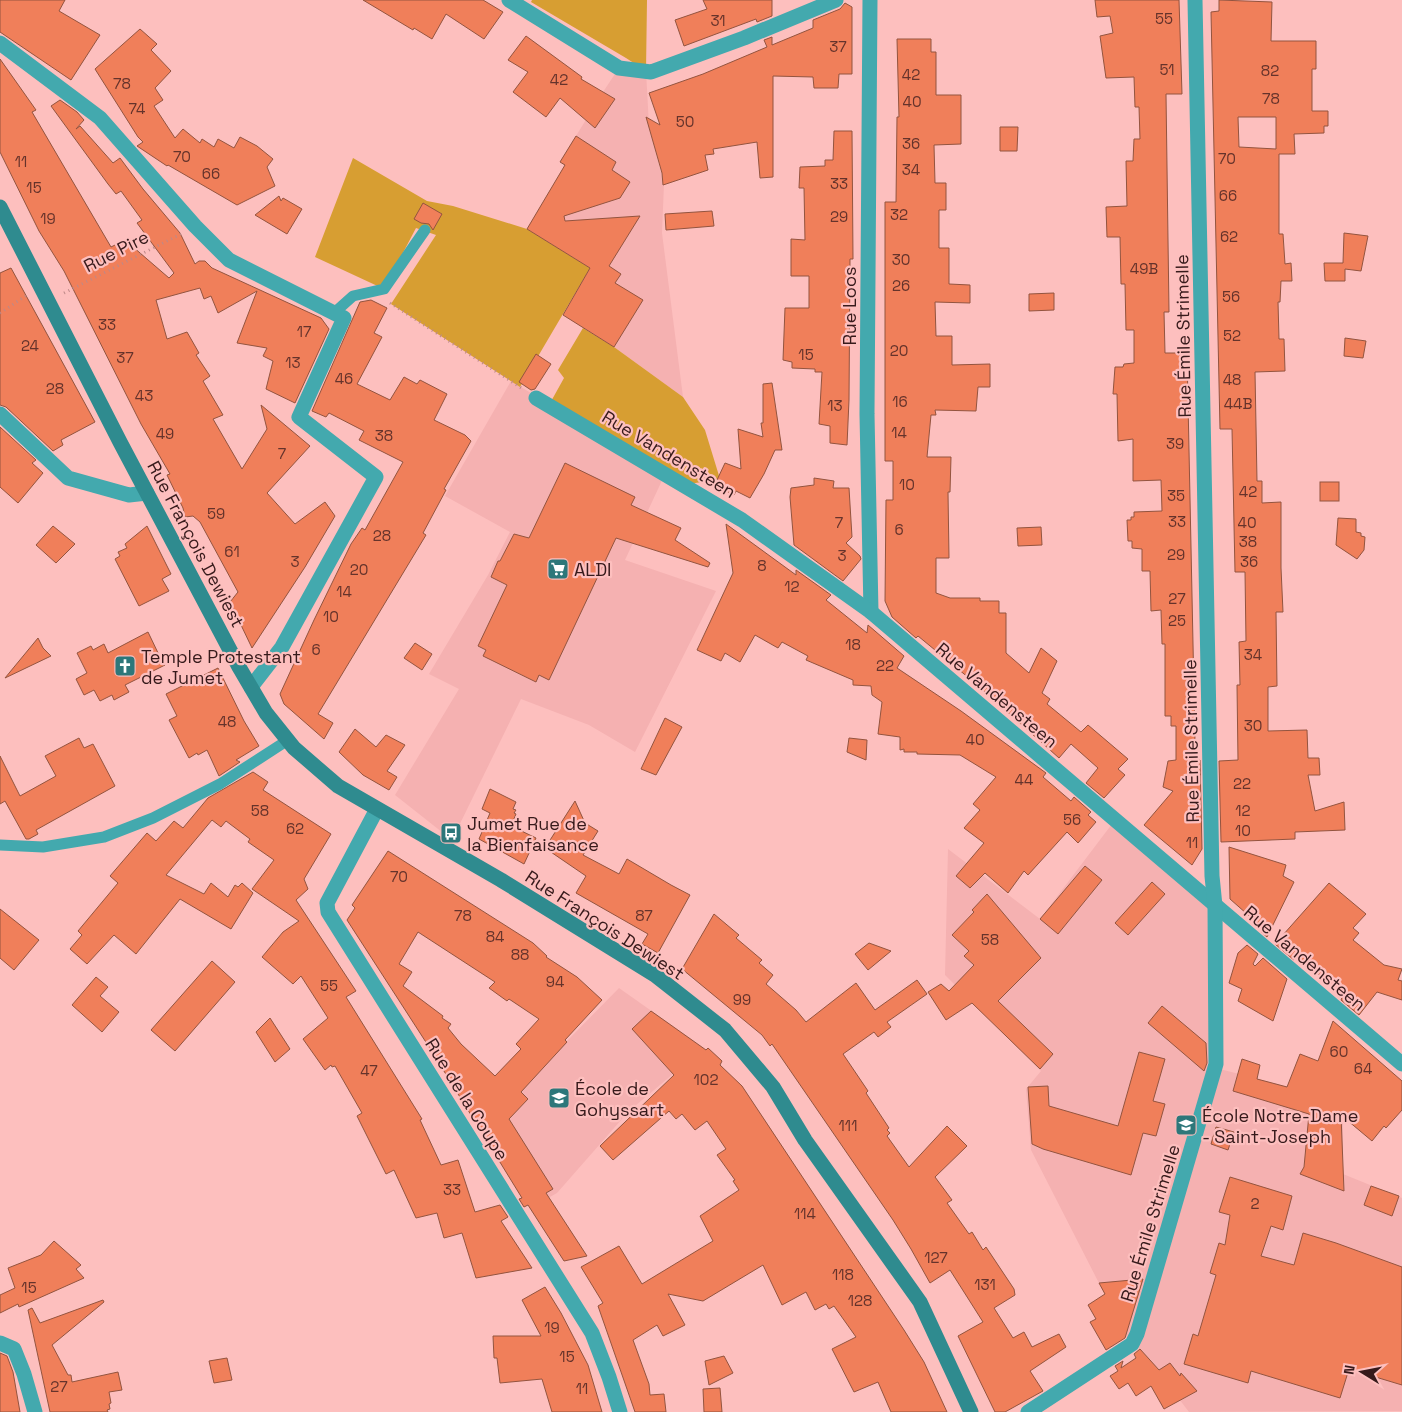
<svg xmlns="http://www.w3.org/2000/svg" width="1402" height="1412" font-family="'Space Grotesk',sans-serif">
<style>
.built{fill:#f5b1b1}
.green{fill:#d79e32}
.building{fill:#f07f5a;stroke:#93543f;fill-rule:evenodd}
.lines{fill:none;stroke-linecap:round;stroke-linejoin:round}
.path{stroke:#bd8989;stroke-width:3;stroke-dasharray:1 4;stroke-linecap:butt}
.lane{stroke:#43a9ae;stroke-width:11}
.street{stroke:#43a9ae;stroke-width:15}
.secondary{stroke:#2f8b8f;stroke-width:15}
.labels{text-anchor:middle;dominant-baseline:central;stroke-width:4.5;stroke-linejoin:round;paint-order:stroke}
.number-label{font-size:15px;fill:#65332b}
.street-label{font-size:18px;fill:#371a1b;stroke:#fdbfbe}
.poi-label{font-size:18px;fill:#371a1b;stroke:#fdbfbe;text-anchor:start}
</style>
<rect width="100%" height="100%" fill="#fdbfbe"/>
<g class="built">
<polygon points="619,68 646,71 649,126 664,184 662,233 683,397 614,347 563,315 589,268 527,229 565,166 560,162 603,92"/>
<polygon points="511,381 665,474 625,560 716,591 635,752 589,725 521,699 452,840 395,795 459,689 429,674 488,575 510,532 445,496"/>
<polygon points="1115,820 1215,906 1208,1066 1343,1101 1343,1174 1402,1198 1402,1411 1189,1412 1144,1353 1126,1336 1031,1150 1026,1089 1041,1071 945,975 948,849 1040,919"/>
<polygon points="619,988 704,1048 629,1111 557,1193 532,1207 466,1108 546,1021 567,1041"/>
</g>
<g class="green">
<polygon points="532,0 647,0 646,71 626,58 531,2"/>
<polygon points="353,158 427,201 453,206 527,229 590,268 520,387 391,304 436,235 416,228 384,289 315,257"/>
<polygon points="583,328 614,347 683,397 705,430 720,479 683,485 549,405 564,378 558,370"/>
</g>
<g class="building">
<polygon points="0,0 65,0 59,11 100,35 71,80 0,32"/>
<polygon points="363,0 483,0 503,12 484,39 446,14 432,39 414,28 413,30"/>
<polygon points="703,0 772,0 772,16 757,22 756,19 684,46 675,20 707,9"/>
<polygon points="1095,0 1179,0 1182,94 1166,94 1169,312 1164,312 1165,353 1187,353 1195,741 1196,760 1200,760 1202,849 1192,865 1144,825 1173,791 1163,787 1168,761 1176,760 1176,726 1171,726 1171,716 1165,716 1165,644 1162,644 1161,610 1151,611 1150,571 1142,571 1142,549 1132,548 1132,541 1128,541 1127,520 1131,520 1131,517 1134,517 1134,512 1162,511 1161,480 1133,481 1133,439 1118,441 1117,394 1113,394 1115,367 1123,367 1124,364 1134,363 1134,330 1126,330 1125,284 1121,284 1120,237 1107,237 1106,207 1127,206 1126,161 1133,161 1134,139 1140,139 1139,107 1135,107 1134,77 1106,78 1100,36 1113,33 1110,16 1097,17"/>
<path d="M1219 0 1272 2 1271 41H1316V69H1312V111H1328V126H1324V133L1294 134 1295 154H1279V234H1283L1285 264 1291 263 1292 281H1281L1280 302H1278L1279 339H1284L1285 371 1255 372 1257 481H1262V503L1281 502V568L1283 612H1276L1277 686 1268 687V731L1307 730 1308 758H1319L1320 775H1308L1315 811 1344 802 1345 830 1295 832V839L1221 842 1219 761 1238 760 1237 685H1240L1239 642 1246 641 1245 572H1235L1232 429H1220L1211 12 1219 11ZM1238 117H1276V149L1239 147Z"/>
<polygon points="845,3 852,7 852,74 839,74 838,88 814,88 813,77 773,76 773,177 760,178 757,142 713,149 714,154 705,155 708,170 663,185 662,173 646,117 660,125 649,93 703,74 767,47 764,40 772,37 772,45 813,28 813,20 840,9"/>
<polygon points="140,29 157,44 151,50 171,71 155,88 163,100 154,106 175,138 183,129 200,143 202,139 214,147 218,139 234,148 240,137 257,146 273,159 267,167 275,186 237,205 168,165 167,166 137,146 143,142 138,137 95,69"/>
<polygon points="526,36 582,77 581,79 615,99 595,128 560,98 546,117 513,92 528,72 508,60"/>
<polygon points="897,39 931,39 931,52 936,52 936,95 961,95 961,144 934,145 935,183 946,183 946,210 939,210 939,248 949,248 949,284 970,285 970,303 935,302 936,336 952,336 952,365 990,364 990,387 978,387 976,411 935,410 936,415 931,415 927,457 951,457 950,492 948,492 949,558 936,558 936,593 950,598 980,598 980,601 999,601 999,613 1006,613 1006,653 1029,673 1041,648 1057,661 1042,693 1050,699 1047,704 1081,732 1088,725 1128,759 1118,769 1125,775 1104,798 1086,783 1098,768 1071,744 1059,758 975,683 918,636 916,638 892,617 885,601 886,500 893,500 893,461 885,461 885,202 896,202 897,117 899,117"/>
<polygon points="0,59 36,110 32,112 111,247 125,240 169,278 174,273 137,223 142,220 121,191 116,194 108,184 51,106 60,100 77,112 84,120 76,129 80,126 113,163 120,158 143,189 180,233 195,264 199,261 205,261 212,268 321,318 329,329 295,403 266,389 273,361 263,356 267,348 237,343 257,291 218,313 211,296 204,299 200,288 156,300 167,339 187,332 199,353 196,355 210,376 203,381 223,415 213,419 242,469 267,429 261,405 310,446 267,493 295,524 325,502 335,516 305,567 252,648 230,602 238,592 200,522 193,516 185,517 183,508 167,475 170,474 141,424 64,271 39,231 0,152"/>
<polygon points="1000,127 1018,127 1017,151 1000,151"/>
<polygon points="834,131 852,131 853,259 850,259 849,400 847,445 830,443 830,426 819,424 822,372 815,372 815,369 792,368 792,362 783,360 785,308 809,308 809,276 791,276 791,239 805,240 804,188 799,188 800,167 825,166 825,160 833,160"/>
<polygon points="576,136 616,162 612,170 630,182 620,198 564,216 565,221 640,216 609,266 621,274 615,283 643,300 614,347 563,315 590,268 527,229 565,165 560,162"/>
<polygon points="279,196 281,201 283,198 302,209 287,234 255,215"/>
<polygon points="423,203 442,214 433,230 429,224 421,223 414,219"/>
<polygon points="712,211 714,226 666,230 665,214"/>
<polygon points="1344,233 1368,236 1361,271 1345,269 1345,281 1325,281 1324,263 1343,263"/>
<polygon points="11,268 95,422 61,440 63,445 53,451 6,407 0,405 0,273"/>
<polygon points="1054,293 1054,310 1029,311 1029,294"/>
<polygon points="371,300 387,308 374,333 382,337 357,384 390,400 404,377 417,384 420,380 447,394 434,420 465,435 471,441 444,489 446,490 423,533 426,535 318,714 333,723 324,739 284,704 280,694 314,620 351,544 362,528 365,530 403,462 359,440 364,431 329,413 326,417 312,411 360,302"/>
<polygon points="1345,338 1366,341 1363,358 1344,356"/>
<polygon points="536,354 551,364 535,389 531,390 519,382"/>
<polygon points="772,383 782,450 775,450 764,474 750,498 736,491 734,495 720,488 722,482 717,480 725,463 741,469 738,429 763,437 761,423 763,423 763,384"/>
<polygon points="0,427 36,460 32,463 43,473 18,503 0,487"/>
<polygon points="565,463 635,497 631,505 681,528 675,540 710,563 708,567 616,538 549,680 539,675 536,682 483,656 486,650 478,646 507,585 491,577 498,561 500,561 514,534 529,538"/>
<polygon points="814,478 834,481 833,488 849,488 852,537 846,543 860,556 861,559 843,581 794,545 790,497 791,488 814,485"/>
<rect x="1320" y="482" width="19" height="19"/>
<polygon points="1338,518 1356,519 1356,532 1361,533 1361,536 1365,537 1364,550 1357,559 1336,545"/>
<polygon points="726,524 796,575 796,570 831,595 826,600 867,633 868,625 904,656 897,668 961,711 1046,773 1043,777 1071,801 1074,797 1091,812 1088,815 1096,822 1078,843 1067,832 1028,875 1024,871 1008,893 985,873 970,888 956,876 984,843 964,828 980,810 973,804 996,777 960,755 917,754 917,752 904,752 904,749 900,750 900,737 878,734 882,702 872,695 871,686 853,685 853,680 806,660 808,656 782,642 778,648 755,635 740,662 725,653 721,661 697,650 733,573"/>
<polygon points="53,526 75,544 56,563 36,545"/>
<polygon points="147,526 171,574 162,579 169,591 139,606 115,559 120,556 118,552 127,548 125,544"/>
<polygon points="1041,527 1042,545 1018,546 1017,528"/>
<polygon points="148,632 159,655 157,656 165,665 125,685 129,692 114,700 112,695 100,701 94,690 84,695 76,679 87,673 77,653 91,646 93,650 104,644 108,653"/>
<polygon points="38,638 43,648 51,656 5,678"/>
<polygon points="415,643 432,654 422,670 404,658"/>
<polygon points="218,668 244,721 259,746 236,760 240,762 219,776 207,750 198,755 197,753 189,758 169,720 177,716 166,694"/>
<polygon points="665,718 682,727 656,775 641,769"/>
<polygon points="355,729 376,747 386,735 405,745 387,771 397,777 389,790 363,775 339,752"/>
<polygon points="79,738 84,748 93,744 115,786 36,830 38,834 29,839 26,839 5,801 0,804 0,756 20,796 56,776 45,756"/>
<polygon points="849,738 867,740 866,760 847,752"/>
<polygon points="253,772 268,782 263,790 331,834 304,879 308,889 296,900 356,991 346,997 422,1119 420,1120 441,1165 458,1160 475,1212 500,1205 508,1217 501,1221 532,1268 476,1278 462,1233 444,1238 437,1213 416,1218 394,1170 386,1174 357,1116 362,1113 335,1066 332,1067 331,1065 325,1070 303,1039 328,1018 301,976 293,984 262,957 283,932 299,921 252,889 274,860 248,842 250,839 226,821 221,827 212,820 166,875 204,894 211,883 228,897 235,885 238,887 242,883 253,893 231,929 180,899 136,954 114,935 87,964 70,949 82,935 78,931 118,883 110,876 147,833 156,841 174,821 183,828 208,798"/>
<polygon points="490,789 516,802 513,809 516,810 514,813 516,814 511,826 536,838 524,864 479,839 490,813 482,809"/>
<polygon points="575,801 585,823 598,831 583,855 619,874 627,859 671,885 690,895 658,953 642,944 648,934 576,893 586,876 545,848"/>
<polygon points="1229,847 1286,865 1283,876 1294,882 1267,937 1261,932 1264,929 1230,899"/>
<path d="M388 851 533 943 547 956 546 957 577 977 602 1000 565 1040 567 1042 521 1092 528 1099 509 1119 553 1189 546 1193 587 1256 564 1261 528 1205 524 1207 519 1199 522 1198 431 1050 347 920 355 908 352 905ZM418 932 495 982 489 988 507 1001 509 999 539 1019 516 1044 521 1049 495 1076 461 1044 448 1028 451 1024 442 1018 443 1016 403 986 412 972 399 964Z"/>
<polygon points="1085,866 1102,880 1058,934 1040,919"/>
<polygon points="1152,882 1165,894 1128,935 1115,923"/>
<polygon points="1329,883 1366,914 1353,928 1359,933 1353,940 1384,965 1402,969 1398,980 1402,981 1402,1000 1377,992 1359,1015 1341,1000 1343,995 1301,959 1295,955 1294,960 1275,944"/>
<polygon points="987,894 1041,958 998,1001 1053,1054 1040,1069 972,1003 946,1020 928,992 941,984 949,991 974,965 964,956 969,951 952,935 974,912 972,910"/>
<polygon points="0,909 39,940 14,970 0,958"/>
<polygon points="714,914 739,935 736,938 762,960 759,963 773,975 766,984 796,1010 806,1022 856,983 875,1010 917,980 927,994 887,1022 891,1027 878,1037 874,1032 843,1054 868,1091 866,1093 889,1128 887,1130 890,1133 887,1136 909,1167 947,1126 967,1146 935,1177 952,1200 947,1203 969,1234 972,1232 983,1250 986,1247 1014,1289 1015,1295 994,1308 1013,1338 1024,1332 1032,1347 1059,1334 1066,1347 1030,1371 1043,1391 1005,1412 995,1412 958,1336 983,1322 950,1270 930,1283 911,1249 893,1220 772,1044 770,1046 762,1035 682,969"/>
<polygon points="869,943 891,951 868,970 855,954"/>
<polygon points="1247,945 1258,954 1253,964 1255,966 1263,958 1287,979 1273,1021 1238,1001 1242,989 1229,983 1238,953"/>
<polygon points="212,961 235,982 175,1051 151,1030"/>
<polygon points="96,977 108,987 100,996 119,1012 102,1032 72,1005"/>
<polygon points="1162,1006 1206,1043 1207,1063 1204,1071 1148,1023"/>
<polygon points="651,1011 706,1050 708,1048 722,1061 720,1065 742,1086 904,1330 924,1362 947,1412 891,1412 878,1382 854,1392 832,1349 856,1337 834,1306 829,1309 826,1304 815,1310 806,1292 782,1305 763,1265 703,1301 668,1294 685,1325 663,1336 657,1325 633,1340 649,1384 650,1395 664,1394 666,1412 635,1412 598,1306 603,1303 581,1267 619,1246 642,1284 713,1241 700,1216 739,1190 733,1181 735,1180 717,1155 726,1149 707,1121 695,1130 682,1114 676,1119 669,1111 613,1160 600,1146 674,1075 632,1029"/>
<polygon points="270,1018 290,1049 275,1062 256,1032"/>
<polygon points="1333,1021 1402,1081 1402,1110 1386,1128 1384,1126 1372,1141 1341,1115 1344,1191 1300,1174 1304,1167 1309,1114 1233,1091 1242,1059 1260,1065 1257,1079 1287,1087 1300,1054 1318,1061"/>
<polygon points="1139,1052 1165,1059 1153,1101 1165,1104 1156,1136 1143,1133 1131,1175 1043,1149 1032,1144 1028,1087 1048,1086 1049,1106 1118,1126"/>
<polygon points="1216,1127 1234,1132 1228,1150 1211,1144"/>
<polygon points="1230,1177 1292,1196 1283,1230 1271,1226 1261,1256 1294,1265 1303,1233 1336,1243 1402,1267 1402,1385 1349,1369 1340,1398 1251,1371 1248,1383 1184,1364 1193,1334 1198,1336 1216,1275 1210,1273 1219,1243 1225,1245 1230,1215 1219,1212"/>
<polygon points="1371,1186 1399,1196 1392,1216 1364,1205"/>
<polygon points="54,1241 81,1265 76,1269 84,1278 19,1307 18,1304 0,1313 0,1295 15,1288 8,1268 41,1255"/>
<polygon points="1143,1279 1125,1338 1106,1350 1090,1322 1096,1319 1088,1305 1105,1294 1099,1283"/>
<polygon points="545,1287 561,1313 588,1365 602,1412 552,1412 542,1379 500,1383 497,1358 494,1358 493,1336 541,1336 522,1300"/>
<polygon points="103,1300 104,1302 52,1345 68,1375 71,1375 72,1382 118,1372 122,1390 109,1392 111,1403 109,1404 110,1409 107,1410 108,1412 50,1412 28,1310 32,1308 40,1323"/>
<polygon points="1140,1349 1159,1370 1170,1363 1180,1376 1181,1373 1197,1391 1164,1409 1151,1386 1136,1396 1128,1383 1119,1389 1110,1376 1118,1371 1115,1366 1123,1361 1121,1368 1136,1358 1134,1354"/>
<polygon points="0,1353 7,1356 13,1372 20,1412 0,1412"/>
<polygon points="724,1356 733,1373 709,1385 705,1361"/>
<polygon points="227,1358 232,1380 214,1383 209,1361"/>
<polygon points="720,1388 722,1412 704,1412 703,1389"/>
</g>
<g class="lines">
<g class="path">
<polyline points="64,293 181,234"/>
<polyline points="390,303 523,389"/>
<polyline points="0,313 27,295"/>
</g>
<g class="lane">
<polyline points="334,313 353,296 384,289 425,230"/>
<polyline points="0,845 43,847 104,837 153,818 220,784 288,740"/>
</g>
<g class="street">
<polyline points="509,0 619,68 651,72 744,38 836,0"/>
<polyline points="870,0 867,414 871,612"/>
<polyline points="0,43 100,118 195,226 229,260 344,318 299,417 376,477 282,647 251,687"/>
<polyline points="536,398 742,520 871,612 1402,1064"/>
<polyline points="0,414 68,478 129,495 147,493"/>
<polyline points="377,809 327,903 328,912 592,1333 609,1377 620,1412"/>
<polyline points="0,1343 14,1349 24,1374 35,1412"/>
<polyline points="1028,1412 1132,1344 1137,1334 1216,1064 1215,906 1212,876 1195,0"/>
</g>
<polyline class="secondary" points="0,207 120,442 239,667 266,713 294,748 338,786 501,880 655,975 725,1030 773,1087 805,1140 920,1302 971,1412"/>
</g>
<defs>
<g id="supermarket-square" transform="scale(1.125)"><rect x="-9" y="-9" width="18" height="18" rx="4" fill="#2d777a" stroke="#fdbfbe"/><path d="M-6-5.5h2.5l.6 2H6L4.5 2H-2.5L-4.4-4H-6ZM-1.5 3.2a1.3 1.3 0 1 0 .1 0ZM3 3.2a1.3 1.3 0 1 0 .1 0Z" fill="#fff"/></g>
<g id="church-square" transform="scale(1.125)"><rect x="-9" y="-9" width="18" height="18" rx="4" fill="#2d777a" stroke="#fdbfbe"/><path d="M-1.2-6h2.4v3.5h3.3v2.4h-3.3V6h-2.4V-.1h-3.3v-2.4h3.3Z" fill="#fff"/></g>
<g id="bus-square" transform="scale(1.125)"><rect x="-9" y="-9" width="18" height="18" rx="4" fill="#2d777a" stroke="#fdbfbe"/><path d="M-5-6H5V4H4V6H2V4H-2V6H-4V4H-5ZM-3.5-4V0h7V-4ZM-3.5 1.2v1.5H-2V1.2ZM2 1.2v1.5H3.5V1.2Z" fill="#fff"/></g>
<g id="school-square" transform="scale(1.125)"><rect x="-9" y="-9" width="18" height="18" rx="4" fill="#2d777a" stroke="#fdbfbe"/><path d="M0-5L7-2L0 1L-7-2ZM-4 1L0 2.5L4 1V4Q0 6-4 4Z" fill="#fff"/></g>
</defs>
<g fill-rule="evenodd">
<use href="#supermarket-square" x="558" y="569"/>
<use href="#church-square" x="125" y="666"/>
<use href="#bus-square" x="451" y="833"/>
<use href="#school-square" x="559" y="1098"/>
<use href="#school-square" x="1186" y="1125"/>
</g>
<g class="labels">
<g class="number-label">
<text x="1164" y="18">55</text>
<text x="718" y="20">31</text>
<text x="838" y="46">37</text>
<text x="1167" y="69">51</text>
<text x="1270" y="70">82</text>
<text x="911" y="74">42</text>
<text x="559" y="79">42</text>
<text x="122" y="83">78</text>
<text x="1271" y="98">78</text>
<text x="912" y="101">40</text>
<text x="137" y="108">74</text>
<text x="685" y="121">50</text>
<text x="911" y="143">36</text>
<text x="182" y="156">70</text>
<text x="1227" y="158">70</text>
<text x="21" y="161">11</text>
<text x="911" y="169">34</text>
<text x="211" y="173">66</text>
<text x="839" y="183">33</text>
<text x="34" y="187">15</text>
<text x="1228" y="195">66</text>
<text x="899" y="214">32</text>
<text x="839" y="216">29</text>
<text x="48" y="218">19</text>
<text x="1229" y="236">62</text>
<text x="901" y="259">30</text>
<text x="1144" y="268">49B</text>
<text x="901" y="285">26</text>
<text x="1231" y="296">56</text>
<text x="107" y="324">33</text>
<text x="304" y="331">17</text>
<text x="1232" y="335">52</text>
<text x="30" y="345">24</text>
<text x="899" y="350">20</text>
<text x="806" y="354">15</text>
<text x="125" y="357">37</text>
<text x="293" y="362">13</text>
<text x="344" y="378">46</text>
<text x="1232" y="379">48</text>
<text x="55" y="388">28</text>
<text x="144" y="395">43</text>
<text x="900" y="401">16</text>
<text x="1238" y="403">44B</text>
<text x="835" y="405">13</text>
<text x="899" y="432">14</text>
<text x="165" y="433">49</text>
<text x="384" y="435">38</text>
<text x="1175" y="443">39</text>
<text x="282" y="453">7</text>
<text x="907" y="484">10</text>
<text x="1248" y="491">42</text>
<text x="1176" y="495">35</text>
<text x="216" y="513">59</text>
<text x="1177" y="521">33</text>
<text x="839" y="522">7</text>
<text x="1247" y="522">40</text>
<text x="899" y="529">6</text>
<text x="382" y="535">28</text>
<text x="1248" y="541">38</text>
<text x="232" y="551">61</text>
<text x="1176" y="554">29</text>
<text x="842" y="555">3</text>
<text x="295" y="561">3</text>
<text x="1249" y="561">36</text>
<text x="762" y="565">8</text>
<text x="359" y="569">20</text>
<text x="792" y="586">12</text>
<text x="344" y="591">14</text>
<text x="1177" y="598">27</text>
<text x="331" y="616">10</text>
<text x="1177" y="620">25</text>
<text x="853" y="644">18</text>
<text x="316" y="649">6</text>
<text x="1253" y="654">34</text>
<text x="885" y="665">22</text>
<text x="227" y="721">48</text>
<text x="1253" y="725">30</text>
<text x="975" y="739">40</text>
<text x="1024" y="779">44</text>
<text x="1242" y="783">22</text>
<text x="260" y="810">58</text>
<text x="1243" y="810">12</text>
<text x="1072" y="819">56</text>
<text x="295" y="828">62</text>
<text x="1243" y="830">10</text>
<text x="1192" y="842">11</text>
<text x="399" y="876">70</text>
<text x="463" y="915">78</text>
<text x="644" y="915">87</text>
<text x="495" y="936">84</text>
<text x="990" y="939">58</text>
<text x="520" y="954">88</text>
<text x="555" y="981">94</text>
<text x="329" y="985">55</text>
<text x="742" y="999">99</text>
<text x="1339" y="1051">60</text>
<text x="1363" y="1068">64</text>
<text x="369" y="1070">47</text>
<text x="706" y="1079">102</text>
<text x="848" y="1125">111</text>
<text x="452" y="1189">33</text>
<text x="1255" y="1203">2</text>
<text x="805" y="1213">114</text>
<text x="936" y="1257">127</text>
<text x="843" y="1274">118</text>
<text x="985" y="1284">131</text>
<text x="29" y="1287">15</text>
<text x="860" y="1300">128</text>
<text x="552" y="1327">19</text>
<text x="567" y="1356">15</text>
<text x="59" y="1386">27</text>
<text x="582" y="1388">11</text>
</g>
<g class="street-label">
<text transform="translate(116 251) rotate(-27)">Rue Pire</text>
<text transform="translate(849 306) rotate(-90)">Rue Loos</text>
<text transform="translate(1183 336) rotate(-91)">Rue Émile Strimelle</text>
<text transform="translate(669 454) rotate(31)">Rue Vandensteen</text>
<text transform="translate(196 544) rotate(62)">Rue François Dewiest</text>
<text transform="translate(997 695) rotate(40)">Rue Vandensteen</text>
<text transform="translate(1191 741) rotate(-91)">Rue Émile Strimelle</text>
<text transform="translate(605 925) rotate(33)">Rue François Dewiest</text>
<text transform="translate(1305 958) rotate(40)">Rue Vandensteen</text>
<text transform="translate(467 1099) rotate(58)">Rue de la Coupe</text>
<text transform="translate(1150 1223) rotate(-73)">Rue Émile Strimelle</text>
</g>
<g class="poi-label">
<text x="574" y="569">ALDI</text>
<text x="141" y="656">Temple Protestant<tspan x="141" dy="21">de Jumet</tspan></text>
<text x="467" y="823">Jumet Rue de<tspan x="467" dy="21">la Bienfaisance</tspan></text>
<text x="575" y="1088">École de<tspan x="575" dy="21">Gohyssart</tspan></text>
<text x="1202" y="1115">École Notre-Dame<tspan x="1202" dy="21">- Saint-Joseph</tspan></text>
</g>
</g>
<g transform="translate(1362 1372) rotate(280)" stroke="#fdbfbe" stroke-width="4" paint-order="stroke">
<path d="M0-4L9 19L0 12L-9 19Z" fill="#371a1b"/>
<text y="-8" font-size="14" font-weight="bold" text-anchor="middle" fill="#371a1b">N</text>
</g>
</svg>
